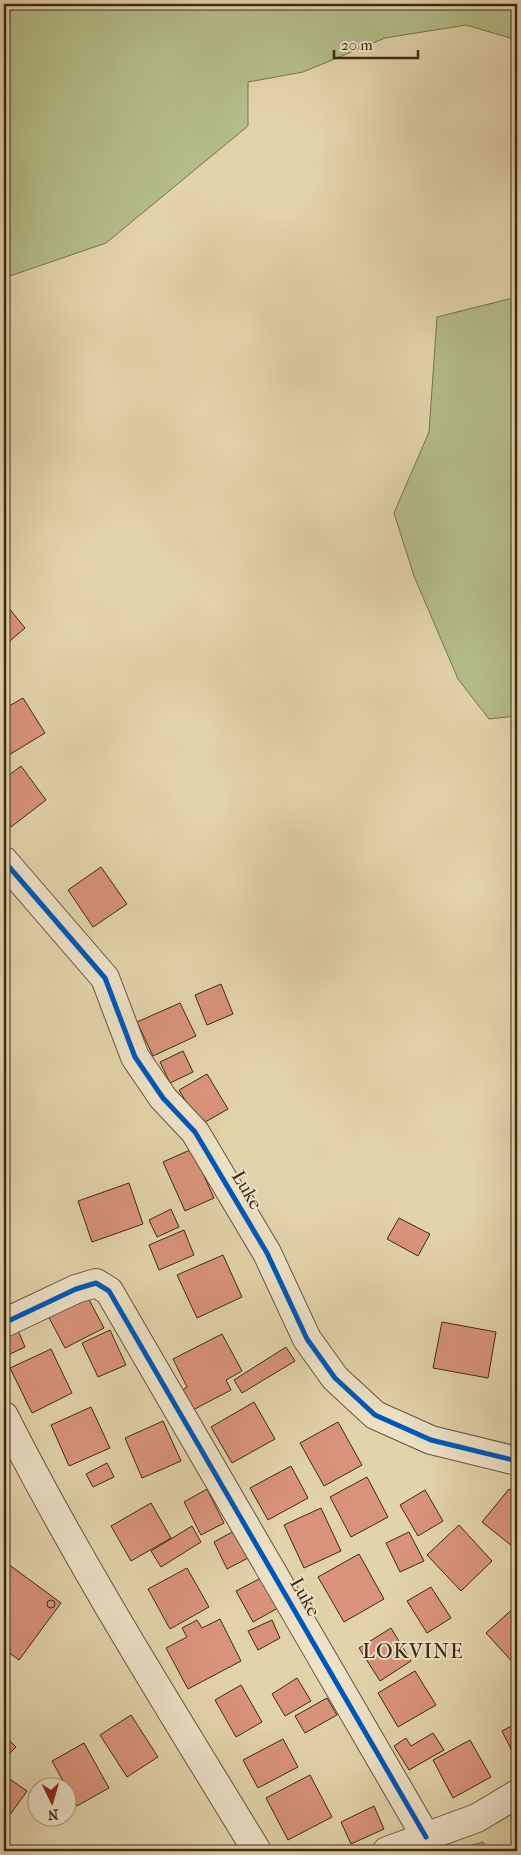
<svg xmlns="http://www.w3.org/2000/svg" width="521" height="1855" font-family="'IM FELL French Canon',serif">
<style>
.green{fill:#b4bc88;stroke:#78744f}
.building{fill:#d9937a;stroke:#3b2b16}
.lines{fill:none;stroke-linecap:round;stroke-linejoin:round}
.minor-casing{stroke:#65553b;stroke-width:30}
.minor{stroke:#ede2c8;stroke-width:28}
.cycleway-casing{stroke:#ede2c8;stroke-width:8}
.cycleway{stroke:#0057b8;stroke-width:5}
.labels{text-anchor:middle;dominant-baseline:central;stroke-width:4;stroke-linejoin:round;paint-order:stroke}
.street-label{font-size:19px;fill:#3b2b16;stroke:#ede2c8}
.quarter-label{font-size:21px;letter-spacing:1px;fill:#3b2b16;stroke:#ede2c8}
</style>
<rect width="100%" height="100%" fill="#e3d3aa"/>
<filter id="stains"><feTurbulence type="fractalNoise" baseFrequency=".004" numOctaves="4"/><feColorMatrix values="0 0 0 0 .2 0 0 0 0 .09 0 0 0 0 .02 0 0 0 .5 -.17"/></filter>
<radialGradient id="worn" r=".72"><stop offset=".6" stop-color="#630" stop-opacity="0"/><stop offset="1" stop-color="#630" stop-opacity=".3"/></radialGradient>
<g class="green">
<polygon points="4,4 517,4 517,40 466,25 385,38 303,72 248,82 248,126 106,243 4,278"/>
<polygon points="517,295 517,716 489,719 458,679 414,576 394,513 429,432 437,317 513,298"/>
<polygon points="483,1842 489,1851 453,1851"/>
</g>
<g class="building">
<polygon points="4,602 25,628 4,646"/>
<polygon points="23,698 45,733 4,758 4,709"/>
<polygon points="21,766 46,800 11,827 4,817 4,779"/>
<polygon points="101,867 127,904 93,927 68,890"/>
<polygon points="221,984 233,1014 207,1025 195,995"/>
<polygon points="180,1003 196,1036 153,1056 137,1022"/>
<polygon points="4,1011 10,1023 4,1026"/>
<polygon points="183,1051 193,1072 170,1083 160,1062"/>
<polygon points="207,1074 228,1109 200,1125 179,1090"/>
<polygon points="192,1149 214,1198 185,1211 163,1162"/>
<polygon points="129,1183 143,1224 92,1242 78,1201"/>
<polygon points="171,1209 179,1227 157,1237 149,1220"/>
<polygon points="399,1218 430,1234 418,1256 387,1239"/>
<polygon points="184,1230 194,1255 159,1270 149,1245"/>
<polygon points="223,1255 242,1297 197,1318 177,1275"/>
<polygon points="86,1294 104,1328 65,1348 47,1314"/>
<polygon points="442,1322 496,1332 488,1378 433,1368"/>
<polygon points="17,1328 25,1347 4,1357 4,1334"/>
<polygon points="110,1330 126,1365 98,1377 82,1343"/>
<polygon points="222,1334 242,1371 226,1380 231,1390 191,1411 181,1391 187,1387 173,1359"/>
<polygon points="286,1347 295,1361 242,1393 234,1380"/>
<polygon points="51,1349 72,1393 32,1413 10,1368"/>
<polygon points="254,1402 275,1439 232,1463 211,1427"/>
<polygon points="91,1407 110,1448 69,1466 51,1425"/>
<polygon points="163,1421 181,1461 142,1478 125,1438"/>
<polygon points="338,1422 362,1465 324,1486 300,1443"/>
<polygon points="107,1463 114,1477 93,1487 86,1474"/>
<polygon points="291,1466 308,1498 268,1520 250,1488"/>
<polygon points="367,1477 388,1517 351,1537 330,1497"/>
<polygon points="207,1489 224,1523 201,1535 184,1502"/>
<polygon points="509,1489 517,1495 517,1550 482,1522"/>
<polygon points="425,1490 443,1521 418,1536 400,1505"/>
<polygon points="151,1503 171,1538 131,1561 111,1526"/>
<polygon points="321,1508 341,1551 304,1568 284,1525"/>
<polygon points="459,1525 492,1561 461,1591 427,1555"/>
<polygon points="192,1526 201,1542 161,1567 151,1551"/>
<polygon points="234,1531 248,1558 227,1569 214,1542"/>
<polygon points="409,1532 424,1561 400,1572 386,1543"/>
<polygon points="359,1554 384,1599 344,1622 318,1577"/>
<polygon points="4,1561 61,1603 19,1660 4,1649"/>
<polygon points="187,1568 209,1607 170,1629 148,1589"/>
<polygon points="261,1578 278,1608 253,1622 236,1591"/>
<polygon points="431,1587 451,1618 427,1633 407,1601"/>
<circle cx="51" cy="1604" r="4"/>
<polygon points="517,1605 517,1667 486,1633"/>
<polygon points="220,1619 241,1661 188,1689 166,1648 187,1637 182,1628 197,1620 202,1628"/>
<polygon points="272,1620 280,1638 258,1650 248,1631"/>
<polygon points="391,1628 411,1661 380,1681 359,1648"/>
<polygon points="415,1671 436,1705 398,1727 378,1693"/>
<polygon points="297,1678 311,1701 285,1716 272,1694"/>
<polygon points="241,1685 262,1722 236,1737 215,1700"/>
<polygon points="327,1698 337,1715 305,1733 295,1716"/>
<polygon points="131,1715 158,1757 127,1777 100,1735"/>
<polygon points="517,1723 517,1754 514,1755 502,1731"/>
<polygon points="433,1733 444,1750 409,1770 394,1746 406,1738 411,1746"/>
<polygon points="4,1735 16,1747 4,1759"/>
<polygon points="283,1739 298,1767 258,1788 243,1760"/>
<polygon points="470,1740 491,1777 453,1798 433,1760"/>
<polygon points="84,1743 109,1788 77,1806 52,1761"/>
<polygon points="4,1775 27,1791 4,1823"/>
<polygon points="310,1775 332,1817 288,1840 266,1798"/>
<polygon points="374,1806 384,1829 351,1844 341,1822"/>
</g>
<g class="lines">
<g class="minor-casing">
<g id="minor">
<polyline points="4,861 105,978 135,1057 163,1098 195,1132 267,1253 307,1339 335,1378 375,1415 431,1440 517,1461"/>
<polyline points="4,1323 76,1289 96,1283 109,1291 426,1837"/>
<path d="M4 1416C80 1566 170 1708 257 1851"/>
<polyline points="387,1851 477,1818 517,1794"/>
</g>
</g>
<use href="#minor" class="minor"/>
<g class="cycleway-casing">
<g id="cycleway">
<polyline points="4,861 105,978 135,1057 163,1098 195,1132 267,1253 307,1339 335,1378 375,1415 431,1440 517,1461"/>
<polyline points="4,1323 76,1289 96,1283 109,1291 426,1837"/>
</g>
</g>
<use href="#cycleway" class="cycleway"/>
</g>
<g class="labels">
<g class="street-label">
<text transform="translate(247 1190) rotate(59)">Luke</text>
<text transform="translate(305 1597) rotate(60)">Luke</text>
</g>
<g class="quarter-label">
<text x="413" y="1651">LOKVINE</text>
</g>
</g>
<rect width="521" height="1855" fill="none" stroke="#e3d3aa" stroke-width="20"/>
<rect x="5" y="5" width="511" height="1845" fill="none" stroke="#3b2b16" stroke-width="2.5"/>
<rect x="10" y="10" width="501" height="1835" fill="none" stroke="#3b2b16"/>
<g transform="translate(52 1802) rotate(175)"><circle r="24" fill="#ede2c8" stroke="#a69981"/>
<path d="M0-4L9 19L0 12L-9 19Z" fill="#8f2418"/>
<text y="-8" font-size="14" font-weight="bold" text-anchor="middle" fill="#3b2b16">N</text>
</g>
<path d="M334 50v8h84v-8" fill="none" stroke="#3b2b16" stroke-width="2.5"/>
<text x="341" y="50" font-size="15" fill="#3b2b16" stroke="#ede2c8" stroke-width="4" paint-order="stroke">20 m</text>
<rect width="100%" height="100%" filter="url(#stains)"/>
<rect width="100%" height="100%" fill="url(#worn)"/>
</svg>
